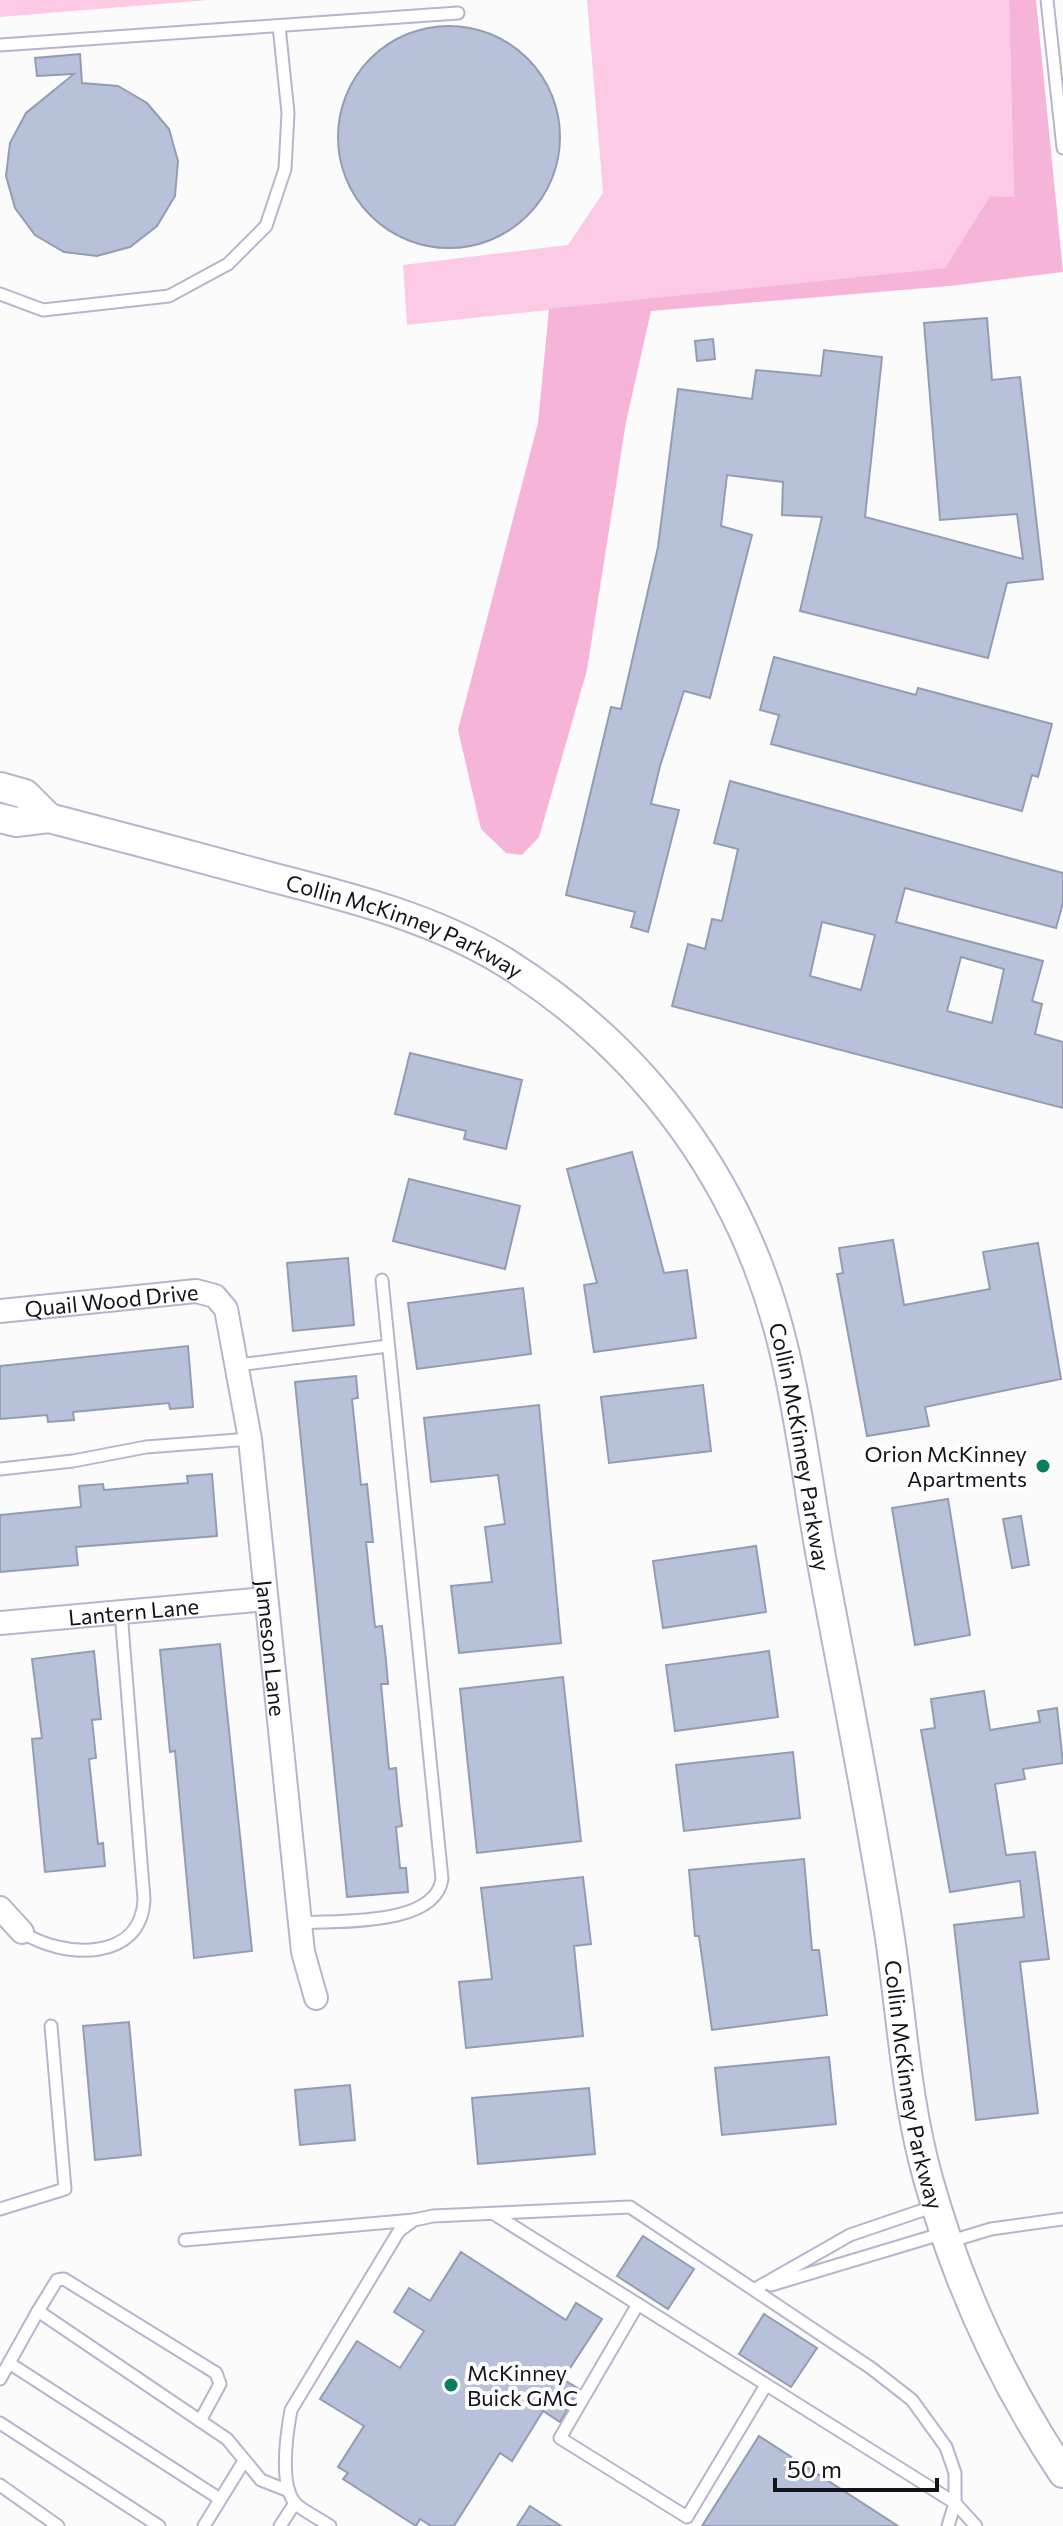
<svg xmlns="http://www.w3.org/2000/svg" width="1063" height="2526" font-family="Commissioner,sans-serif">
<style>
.green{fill:#fccae5}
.forest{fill:#f6b4d8}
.building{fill:#b7c1d9;stroke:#939cb3;stroke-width:2;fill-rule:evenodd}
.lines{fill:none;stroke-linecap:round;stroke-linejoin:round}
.service-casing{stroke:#b8b4cd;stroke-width:15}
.minor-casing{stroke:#b8b4cd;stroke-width:26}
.tertiary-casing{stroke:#b8b4cd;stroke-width:32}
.service{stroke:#fff;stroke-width:11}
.minor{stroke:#fff;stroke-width:22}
.tertiary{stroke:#fff;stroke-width:28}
.poi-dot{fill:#077f5e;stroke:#fff;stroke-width:3}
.labels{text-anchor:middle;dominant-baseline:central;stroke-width:8;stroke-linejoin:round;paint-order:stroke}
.street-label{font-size:22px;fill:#14121b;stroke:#fff}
.poi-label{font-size:22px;fill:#14121b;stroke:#fff;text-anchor:end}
</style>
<rect width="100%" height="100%" fill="#fbfbfb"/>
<g class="green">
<polygon points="0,0 208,0 0,17"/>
<polygon points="587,0 1009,0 1014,198 990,196 945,268 407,325 403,265 568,245 603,193"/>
</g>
<polygon class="forest" points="1009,0 1036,0 1063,272 950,286 651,311 626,422 587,670 539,837 522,855 506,853 481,829 458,730 538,423 549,309 945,268 990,196 1014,197"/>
<g class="building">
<circle cx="449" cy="137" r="111"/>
<polygon points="80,54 82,83 118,86 147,103 169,129 178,161 175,196 157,226 130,247 97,256 64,252 35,235 15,208 6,176 10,143 26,113 74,74 37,76 35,58"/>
<polygon points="987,318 992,380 1020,377 1043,579 1007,583 988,658 800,611 822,517 782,515 783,482 727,475 721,526 752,535 710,698 684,691 660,766 651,804 679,810 648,932 631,927 635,912 566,895 611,707 621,709 658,547 678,389 752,399 756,370 821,376 824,350 882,357 865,517 1023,559 1017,514 940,520 924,323"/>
<polygon points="713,339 715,359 697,361 695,341"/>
<polygon points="774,657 916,695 918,688 1052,724 1038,777 1032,775 1022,811 771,744 779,715 760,710"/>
<path d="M730 781 1063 873V903L1056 928 905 888 896 922 1043 961 1032 1001 1042 1004 1035 1034 1063 1042V1108L672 1006 688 944 705 949 712 919 722 921 738 849 714 843ZM822 922 875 935 861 990 810 976ZM961 957 1004 969 992 1023 947 1011Z"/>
<polygon points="410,1053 522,1080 506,1149 464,1139 466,1131 395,1114"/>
<polygon points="632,1152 664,1273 687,1270 696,1338 594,1352 584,1285 597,1283 567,1169"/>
<polygon points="409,1179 520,1206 505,1269 393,1241"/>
<polygon points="893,1240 904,1305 990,1289 983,1252 1038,1243 1061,1379 925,1407 929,1426 867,1436 837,1274 843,1273 839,1248"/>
<polygon points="348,1258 354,1325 293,1331 287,1263"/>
<polygon points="523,1288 531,1354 417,1369 408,1303"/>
<polygon points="188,1346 193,1407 170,1409 169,1403 73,1412 74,1420 48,1422 47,1415 0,1419 0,1366"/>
<polygon points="356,1376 358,1398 352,1399 361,1485 367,1484 373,1542 366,1542 375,1627 382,1626 386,1660 388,1684 381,1684 389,1769 396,1768 399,1802 402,1826 396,1827 400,1868 406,1868 408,1892 347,1897 295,1382"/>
<polygon points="703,1385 711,1451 609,1463 601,1397"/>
<polygon points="539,1405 561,1643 459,1653 451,1586 492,1582 485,1527 505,1524 498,1475 431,1482 424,1418"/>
<polygon points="212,1474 217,1536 76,1547 78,1565 0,1572 0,1515 81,1507 79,1486 103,1484 104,1490 188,1483 187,1476"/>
<polygon points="948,1499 970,1635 915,1645 892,1508"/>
<polygon points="1021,1516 1029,1565 1012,1568 1003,1519"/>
<polygon points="756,1546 766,1612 663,1628 653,1561"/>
<polygon points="220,1644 252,1951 194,1958 175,1751 170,1752 160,1650"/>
<polygon points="94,1651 101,1719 92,1720 96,1758 89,1759 98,1844 103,1843 105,1866 45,1872 32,1739 42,1738 32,1659"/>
<polygon points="769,1651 778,1717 675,1731 666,1665"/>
<polygon points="563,1677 581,1841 477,1853 460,1689"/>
<polygon points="984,1691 990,1730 1040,1722 1038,1711 1057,1708 1063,1763 1023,1769 1025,1779 995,1784 1006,1855 1035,1852 1049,1959 1020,1962 1038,2113 976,2120 954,1925 1024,1917 1020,1881 950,1892 921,1730 935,1728 931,1699"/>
<polygon points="793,1752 800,1818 684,1831 676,1765"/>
<polygon points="804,1859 812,1950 819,1950 827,2015 712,2030 699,1936 695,1936 689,1870"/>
<polygon points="583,1877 591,1944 574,1946 583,2036 466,2048 459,1982 492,1979 481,1888"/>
<polygon points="129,2022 141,2155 95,2160 83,2026"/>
<polygon points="829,2057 836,2124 722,2135 715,2068"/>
<polygon points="350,2085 355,2140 300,2145 295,2090"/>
<polygon points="589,2088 595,2154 478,2164 472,2098"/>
<polygon points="643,2236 694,2269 668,2309 617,2276"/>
<polygon points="461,2252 566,2320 576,2303 602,2319 563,2379 579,2389 560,2422 543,2411 512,2461 500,2453 454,2526 431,2526 420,2519 416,2526 343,2479 348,2473 338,2467 364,2426 320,2399 357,2341 400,2368 424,2331 394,2312 409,2288 430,2301"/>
<polygon points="764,2314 817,2348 791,2387 739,2354"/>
<polygon points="759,2436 898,2526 702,2526"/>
<polygon points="530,2506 561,2526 517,2526"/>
</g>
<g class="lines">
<g class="service-casing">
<g id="service">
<polyline points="1047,0 1063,148"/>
<polyline points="0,45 458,13"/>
<polyline points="0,294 43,310 169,296 228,264 266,226 285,169 288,113 279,26"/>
<polyline points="238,1365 388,1346"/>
<polyline points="0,1469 73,1461 146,1447 250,1439"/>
<path d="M300 1923C338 1920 435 1927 442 1879L382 1280"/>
<path d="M22 1932C63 1959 142 1962 144 1899L121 1612"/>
<polyline points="0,2209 65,2189 51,2026"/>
<polyline points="494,2214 955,2503 976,2526"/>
<polyline points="185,2240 414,2220"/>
<polyline points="948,2242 991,2229 1063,2219"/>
<polyline points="771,2285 944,2233"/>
<polyline points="755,2289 850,2235 935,2206"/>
<polyline points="638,2304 560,2438 687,2517 766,2385"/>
<polyline points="38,2311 57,2280 64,2279 216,2373 220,2384 200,2421"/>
<polyline points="9,2363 220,2499"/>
<polyline points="0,2379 38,2311 227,2439 261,2480 289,2491"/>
<polyline points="0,2423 159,2526"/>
<polyline points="0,2485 58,2526"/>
<polyline points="204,2526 244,2461"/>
<polyline points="280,2526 295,2503"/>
<path d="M330 2526C320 2519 307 2513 297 2505 278 2488 287 2432 291 2410L399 2231 414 2220 433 2216 630 2207 871 2368 912 2400 946 2447 955 2473V2503L948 2526"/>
</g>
</g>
<g class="minor-casing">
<g id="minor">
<path id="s1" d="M0 1311 196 1291 215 1296 226 1309 250 1439 303 1952 316 1998"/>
<path id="s2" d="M0 1623 266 1599"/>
<polyline points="0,1908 22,1932"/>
</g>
</g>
<g class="tertiary-casing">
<g id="tertiary">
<polyline points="0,787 25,794 49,818"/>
<path id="s3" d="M0 818 16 822 49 818C122 837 194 856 267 876 349 897 435 918 508 964 647 1052 744 1185 783 1346 801 1419 809 1494 823 1568 846 1691 871 1814 890 1938 902 2019 906 2102 929 2182 958 2285 1003 2383 1063 2473"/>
</g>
</g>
<use href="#service" class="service"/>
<use href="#minor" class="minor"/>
<use href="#tertiary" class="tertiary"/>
</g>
<g class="poi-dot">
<circle cx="1043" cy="1466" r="8"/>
<circle cx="451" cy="2385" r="8"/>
</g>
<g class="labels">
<g class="street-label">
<text stroke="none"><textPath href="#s3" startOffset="422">Collin McKinney Parkway</textPath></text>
<text stroke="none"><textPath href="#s1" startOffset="112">Quail Wood Drive</textPath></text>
<text stroke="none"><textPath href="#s3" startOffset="1118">Collin McKinney Parkway</textPath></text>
<text stroke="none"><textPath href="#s2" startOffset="134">Lantern Lane</textPath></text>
<text stroke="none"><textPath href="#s1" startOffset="576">Jameson Lane</textPath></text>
<text stroke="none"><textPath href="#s3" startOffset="1766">Collin McKinney Parkway</textPath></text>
</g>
<g class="poi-label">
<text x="1027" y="1453">Orion McKinney<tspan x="1027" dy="25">Apartments</tspan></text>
<text x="467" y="2372" text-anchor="start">McKinney<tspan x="467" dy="25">Buick GMC</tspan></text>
</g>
</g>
<path d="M775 2478v12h162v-12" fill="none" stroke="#14121b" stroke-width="4"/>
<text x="787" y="2478" font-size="24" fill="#14121b" stroke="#ffffff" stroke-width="6" paint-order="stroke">50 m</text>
</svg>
